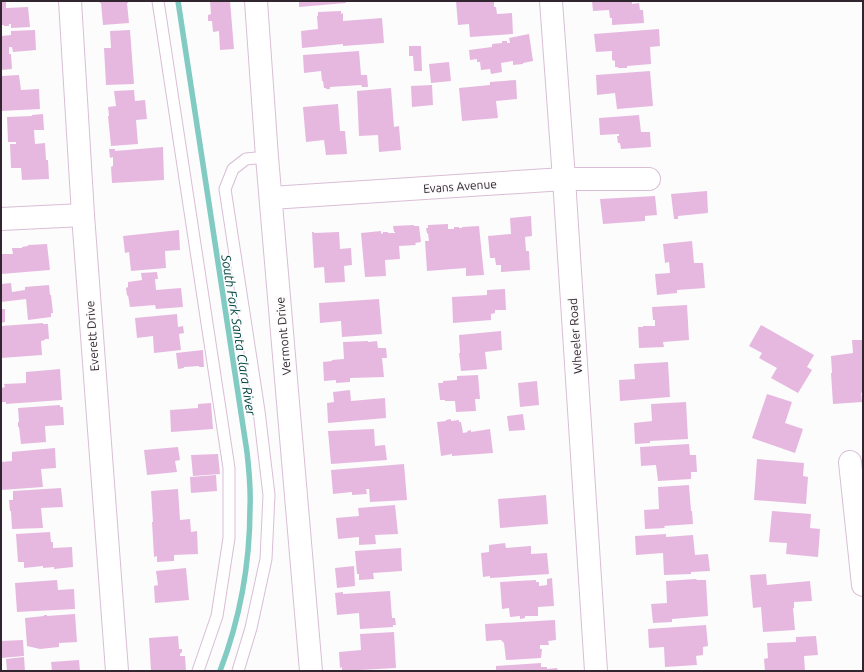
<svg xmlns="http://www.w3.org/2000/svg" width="864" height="672" font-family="Ubuntu,sans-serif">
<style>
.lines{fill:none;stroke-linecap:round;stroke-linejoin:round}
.stream{stroke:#82cbc3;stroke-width:5.5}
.building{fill:#e6b8e0}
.lane-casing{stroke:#d9bed6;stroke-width:13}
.street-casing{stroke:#d9bed6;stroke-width:24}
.lane{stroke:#fff;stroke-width:11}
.street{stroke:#fff;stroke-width:22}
.labels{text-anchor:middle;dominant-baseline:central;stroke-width:3;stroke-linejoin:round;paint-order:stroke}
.street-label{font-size:12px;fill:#31262f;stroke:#fcfcfc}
.water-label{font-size:13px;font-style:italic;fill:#004641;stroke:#fcfcfc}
</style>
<rect width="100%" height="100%" fill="#fcfcfc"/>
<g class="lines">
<path class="stream" d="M178 1 247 452C249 470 251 488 250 507 250 563 240 619 220 671"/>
</g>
<g class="building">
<polygon points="1,1 6,1 6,8 28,7 30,27 11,28 11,24 9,24 9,26 4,26 4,25 1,25"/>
<polygon points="99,1 128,1 128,3 127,3 129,23 103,25 101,3 100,3"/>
<polygon points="210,1 230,1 234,49 220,50 219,31 213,32 212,21 208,21 208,15 211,14"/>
<polygon points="299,1 346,1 346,3 299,7"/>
<polygon points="456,1 494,1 494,7 496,7 497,14 512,13 513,34 470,37 469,24 458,25"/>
<polygon points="592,1 632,1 632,4 639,3 640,10 643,10 644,23 612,25 612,18 610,18 609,10 593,11"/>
<polygon points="341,11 341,14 343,13 343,21 382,18 384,43 343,46 343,44 302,48 301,31 318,29 317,16 318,16 318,12"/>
<polygon points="659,29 660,46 650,47 651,64 627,66 627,68 618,68 618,67 615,67 615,61 612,60 612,51 596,52 594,34"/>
<polygon points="35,30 36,50 13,52 12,47 9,47 9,54 11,54 12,69 1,70 1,36 11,35 11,31"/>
<polygon points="130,30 134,84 106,85 104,48 111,48 110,31"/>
<polygon points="529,34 533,61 523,63 523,64 513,65 513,61 501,63 502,72 491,74 490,69 481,70 480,62 477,62 477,59 470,60 469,50 492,47 492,44 502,43 502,41 507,41 507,43 510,43 509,38"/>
<polygon points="409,46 421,46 422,71 414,71 413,56 409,56"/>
<polygon points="359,51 361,75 367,75 368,87 362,87 361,85 330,87 330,89 326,89 326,88 324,88 323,81 322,81 321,71 304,73 303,55"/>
<polygon points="449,62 451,81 431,83 429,64"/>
<polygon points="650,71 653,106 617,109 615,93 597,95 596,75"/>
<polygon points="19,75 21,90 39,89 40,109 1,111 1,76"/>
<polygon points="516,80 517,99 496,101 498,118 462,121 459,88 490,85 490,82"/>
<polygon points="432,85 433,105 412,107 411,86"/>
<polygon points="391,88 394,127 399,126 401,150 379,152 378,135 359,136 357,91"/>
<polygon points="134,90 135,101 145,100 147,119 136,120 138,144 111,146 108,116 109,116 108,107 116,106 114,91"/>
<polygon points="338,104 340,131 345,131 347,154 326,155 324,140 306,142 303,107"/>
<polygon points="43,114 44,130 34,130 35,144 45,143 46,160 48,160 49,179 22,180 21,168 11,168 10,144 16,144 16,142 8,142 7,117 32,116 32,115"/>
<polygon points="639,115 641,132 650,132 651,147 621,149 620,143 618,143 617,136 619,136 619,134 600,135 599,118"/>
<polygon points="163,147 164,180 112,183 111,167 113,166 113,157 110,158 109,149 115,149 115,151"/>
<polygon points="707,191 708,213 678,216 678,219 674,219 671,194"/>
<polygon points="655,196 657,215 645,216 645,221 603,224 600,199"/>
<polygon points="531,216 532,236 525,237 526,251 529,251 530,270 501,272 501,265 496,265 495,258 490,258 488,236 511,234 510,218"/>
<polygon points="448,224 448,229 454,229 454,227 459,227 459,228 462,228 462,227 479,226 484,275 466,276 466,268 427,271 425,241 429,241 428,233 427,234 426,228 428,228 428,225"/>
<polygon points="414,225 414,226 419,226 421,242 415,243 416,245 399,246 400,259 385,260 386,276 365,277 361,233 381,231 381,234 383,233 383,232 388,232 388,233 395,233 395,232 394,232 393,226"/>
<polygon points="179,230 180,250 165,251 166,268 131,271 129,252 125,253 123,236"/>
<polygon points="312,232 314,232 314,233 339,232 340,249 351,248 352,265 344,266 345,282 325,283 324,267 314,268"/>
<polygon points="692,241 694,263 703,263 705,288 677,290 677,293 657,295 655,274 670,273 669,262 665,263 663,244"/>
<polygon points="47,244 50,270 1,274 1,254 13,254 12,248 22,248 22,247 28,246 28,245"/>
<polygon points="157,272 158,279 155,279 156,290 181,288 183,307 156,309 155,305 130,307 128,295 127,296 126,288 128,287 128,282 142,280 141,273"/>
<polygon points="11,283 12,292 25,290 25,287 49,285 50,295 51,295 53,313 51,313 51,317 28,320 26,299 1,302 1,284"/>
<polygon points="505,289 506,310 495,310 495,313 491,314 491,320 453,323 452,297 487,295 487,290"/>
<polygon points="379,299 382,334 342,337 341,321 320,323 319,303"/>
<polygon points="687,305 689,340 663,342 664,347 639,348 638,327 643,327 643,326 655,326 655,320 653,320 652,307"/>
<polygon points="1,309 5,309 5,322 1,323"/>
<polygon points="177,314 178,327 183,326 184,333 179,334 181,350 154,353 153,336 137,338 135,318"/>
<polygon points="43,323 43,324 48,324 49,339 45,339 45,340 41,341 42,355 1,358 1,326"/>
<polygon points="761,325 814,355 807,367 812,370 798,393 771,378 777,368 759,358 762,353 749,346"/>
<polygon points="501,331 502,350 485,352 487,369 461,371 459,353 460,353 459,335"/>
<polygon points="852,340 863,340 863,392 861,393 862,402 833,404 831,373 832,373 831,356 853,353"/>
<polygon points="368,341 368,342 377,341 378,348 386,348 387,358 382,358 384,377 350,378 350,382 336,383 336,380 324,381 323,362 332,361 332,360 344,359 343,342"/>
<polygon points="203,350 204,367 199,367 199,366 184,367 184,368 178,369 176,353"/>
<polygon points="668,362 670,397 620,401 619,380 635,379 634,364"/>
<polygon points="60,369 62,400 6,404 6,402 1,402 1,388 5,387 4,384 26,383 26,372"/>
<polygon points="478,375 480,399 475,399 476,411 456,412 455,401 445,401 445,400 440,400 438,383 443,383 443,381 457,380 457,376"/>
<polygon points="537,381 539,405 520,407 518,383"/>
<polygon points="350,390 351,401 385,398 386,418 328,423 327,403 334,402 333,392"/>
<polygon points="767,394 792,402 785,423 803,429 795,453 752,438"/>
<polygon points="686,402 688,439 650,441 650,443 635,444 634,423 652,421 651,404"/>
<polygon points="211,403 213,429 171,432 170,410 198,408 198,404"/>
<polygon points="60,405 60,407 63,407 64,425 45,426 46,442 21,444 19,427 18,427 18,422 19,422 18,408"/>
<polygon points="523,414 525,430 509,431 507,416"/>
<polygon points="451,419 451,421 459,420 459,422 461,422 463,433 468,432 467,431 471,430 471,432 490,429 493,453 452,456 452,454 441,456 437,422 446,421 446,420"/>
<polygon points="374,429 375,446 385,445 387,460 331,464 328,431"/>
<polygon points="689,444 690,455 696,455 697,472 691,472 691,479 658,481 656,465 641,466 640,447"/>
<polygon points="178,447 180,460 175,461 177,472 147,475 144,450"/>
<polygon points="55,448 56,468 41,469 43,487 1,490 1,474 2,474 1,462 12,461 12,452"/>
<polygon points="218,454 220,474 193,476 191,455"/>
<polygon points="757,459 804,463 803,476 808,477 806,504 754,500"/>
<polygon points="404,464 407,500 370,502 369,489 366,489 367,494 352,495 352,492 333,494 331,470"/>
<polygon points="216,475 217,491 191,493 190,477"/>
<polygon points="689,485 691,511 692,511 693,524 664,526 665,528 645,529 644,510 659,509 658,487"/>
<polygon points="61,488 63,507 41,508 43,528 12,529 11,511 10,511 9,500 13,500 13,491"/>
<polygon points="178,489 180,520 190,519 191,532 197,531 198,554 174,555 174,561 157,562 157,556 154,557 152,522 153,522 151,491"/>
<polygon points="546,495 548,524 500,528 498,499"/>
<polygon points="395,505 398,534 375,535 376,544 359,545 359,537 338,539 336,518 359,516 358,508"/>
<polygon points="772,511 811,514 810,528 820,529 818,557 786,554 787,543 769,542"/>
<polygon points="50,532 51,542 53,542 53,548 72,547 73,567 54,569 54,567 43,568 43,566 24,568 24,562 18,562 16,534"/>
<polygon points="666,534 666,537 693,535 695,555 708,554 710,571 691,572 691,574 664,575 663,553 636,555 635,536"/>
<polygon points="505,543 506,548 531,546 531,554 547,553 549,574 490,578 490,576 483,577 481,553 489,552 489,545"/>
<polygon points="401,548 402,571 373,573 374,579 359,580 359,574 357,574 355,551"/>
<polygon points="354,566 355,586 337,588 335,568"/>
<polygon points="186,568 189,600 155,603 154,586 158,585 156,571"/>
<polygon points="766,574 767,585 810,581 812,601 794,602 794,608 793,608 795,630 763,632 761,607 753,608 750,575"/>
<polygon points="552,578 554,606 538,607 538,616 525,616 525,618 520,619 520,616 510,617 509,608 502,609 500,582 536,580 536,582 539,582 539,586 547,585 547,579"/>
<polygon points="696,579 697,580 706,580 708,616 672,619 672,622 653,623 651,604 667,603 666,581"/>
<polygon points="57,580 58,590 74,589 75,609 17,612 15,583"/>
<polygon points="390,591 392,618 395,618 396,625 393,625 393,627 360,629 359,613 337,615 335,593 343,592 343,594"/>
<polygon points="75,614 77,642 59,643 59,647 40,649 27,646 25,618 44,616 44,615 47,615 47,616"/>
<polygon points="555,620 556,640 548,641 549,645 540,645 540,649 542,649 541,658 506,660 504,643 501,640 486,641 485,624"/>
<polygon points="706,625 708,646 703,647 703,655 696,656 697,665 665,667 664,647 649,648 648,629"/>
<polygon points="394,632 396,668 342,671 342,667 340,668 339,652 361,650 360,634"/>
<polygon points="178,636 179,649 182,649 182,652 180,654 180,656 185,656 186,671 151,671 149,638"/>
<polygon points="816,636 818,655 804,656 805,671 765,671 764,659 768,658 767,643 796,642 796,637"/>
<polygon points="23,640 24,656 1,658 1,641"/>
<polygon points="24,657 25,671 7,671 6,659"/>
<polygon points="79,660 80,671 52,671 51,662"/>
<polygon points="541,663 541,667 547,667 547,669 557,668 558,671 496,671 496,666"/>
</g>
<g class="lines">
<g class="lane-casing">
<g id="lane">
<polyline points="158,1 229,468 229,538 217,616 198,671"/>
<polyline points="238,671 251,628 266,559 269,495 259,411 225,189 233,169 246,159 267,157"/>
</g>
</g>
<g class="street-casing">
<g id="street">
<polyline points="70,1 83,215 117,671"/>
<polyline points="256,1 267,157 311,671"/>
<polyline points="551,1 564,179 596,671"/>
<polyline points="271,198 564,179 649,179"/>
<polyline points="1,219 83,215"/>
<polyline points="850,462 863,585"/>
</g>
</g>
<use href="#lane" class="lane"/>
<use href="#street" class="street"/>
</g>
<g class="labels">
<g class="street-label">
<text transform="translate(460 186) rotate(-4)">Evans Avenue</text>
<text transform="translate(92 336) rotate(-94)">Everett Drive</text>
<text transform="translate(283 336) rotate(-95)">Vermont Drive</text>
<text transform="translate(575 336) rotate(-94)">Wheeler Road</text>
</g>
<g class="water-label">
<text transform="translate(239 335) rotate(81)">South Fork Santa Clara River</text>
</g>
</g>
<rect width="864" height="672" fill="none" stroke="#31262f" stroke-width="4"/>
</svg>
